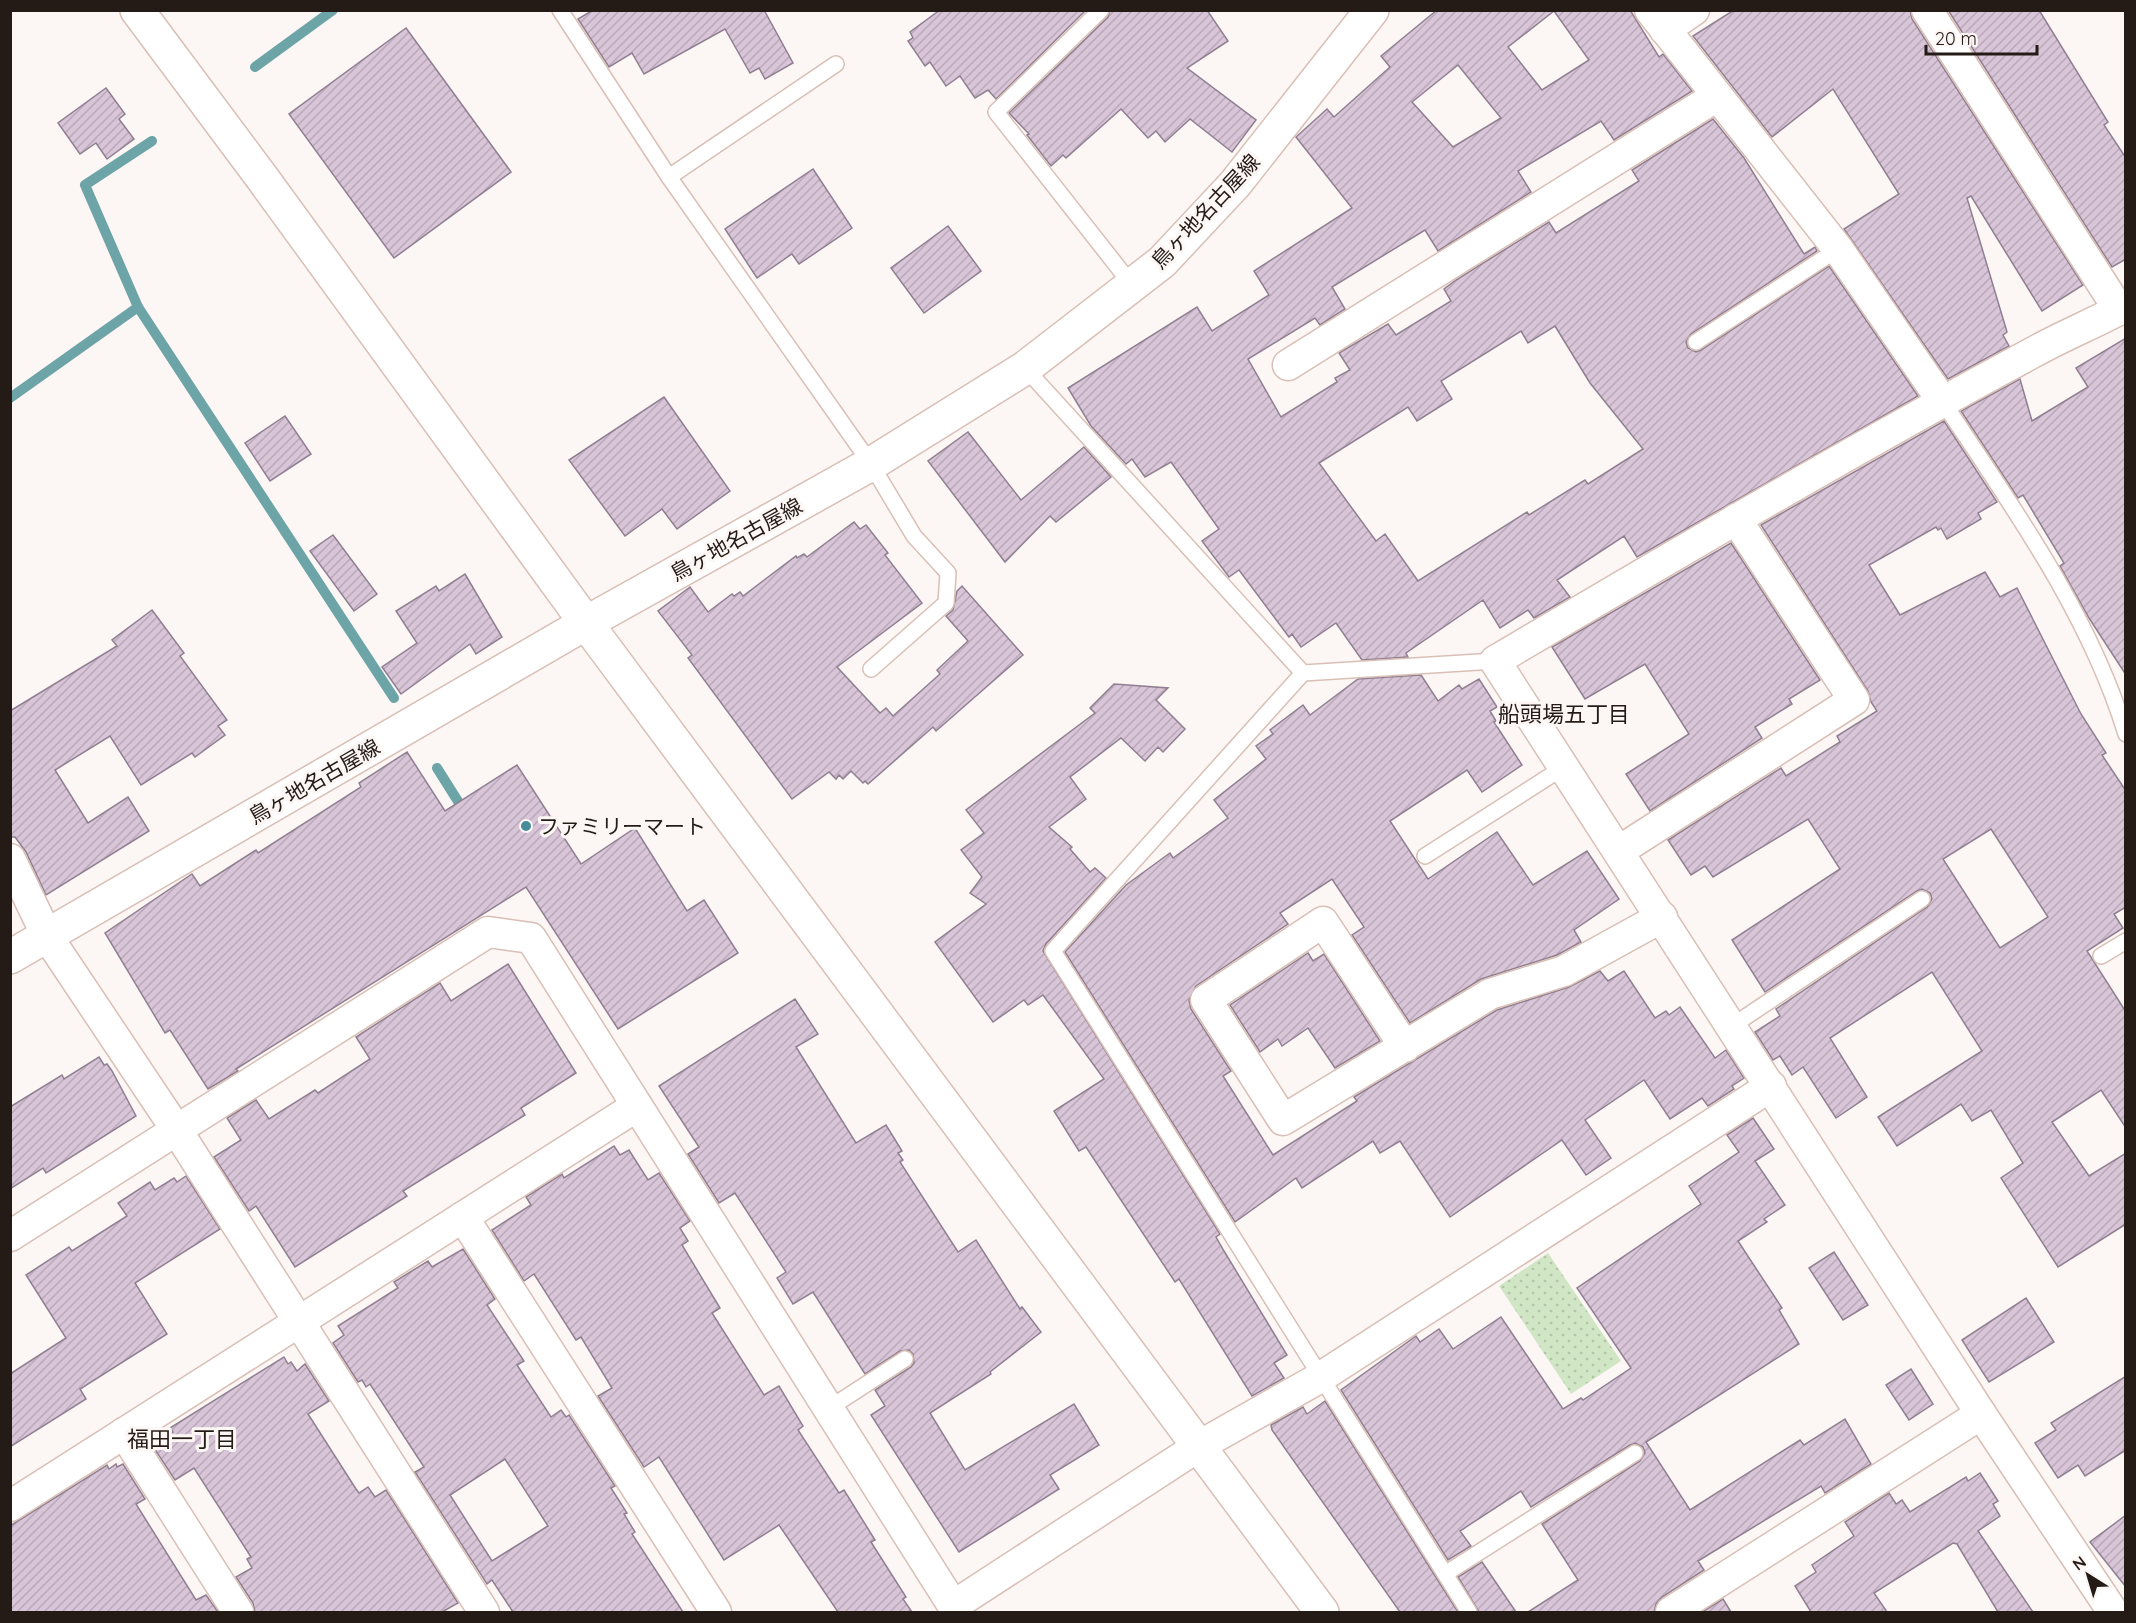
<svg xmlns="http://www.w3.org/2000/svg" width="2136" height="1623" font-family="Quicksand,'Noto Sans JP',sans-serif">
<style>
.grass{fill:url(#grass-dots)}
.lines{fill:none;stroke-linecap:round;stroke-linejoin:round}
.stream{stroke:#6da4a7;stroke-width:10}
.building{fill:url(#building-hatch);stroke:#907f91;stroke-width:1.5;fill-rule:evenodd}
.lane-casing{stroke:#d9bfb5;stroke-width:18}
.street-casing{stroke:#d9bfb5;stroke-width:33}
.secondary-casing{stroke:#d9bfb5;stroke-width:36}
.lane{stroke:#fff;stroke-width:15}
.street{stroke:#fff;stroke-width:30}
.secondary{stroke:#fff;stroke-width:33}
.poi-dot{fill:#488b9b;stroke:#fcf7f5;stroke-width:2}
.labels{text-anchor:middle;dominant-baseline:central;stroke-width:6;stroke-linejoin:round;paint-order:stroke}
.street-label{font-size:21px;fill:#241b17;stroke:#fcf7f5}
.poi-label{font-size:21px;fill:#241b17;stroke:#fcf7f5;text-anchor:start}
.neighbourhood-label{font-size:22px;fill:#241b17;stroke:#fcf7f5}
</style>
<defs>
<pattern id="grass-dots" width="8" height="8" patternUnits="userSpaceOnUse" patternTransform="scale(1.5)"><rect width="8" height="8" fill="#d1e6c5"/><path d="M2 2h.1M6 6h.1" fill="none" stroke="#b3c5a8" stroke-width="1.8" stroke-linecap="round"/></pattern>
<pattern id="building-hatch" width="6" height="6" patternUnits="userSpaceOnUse" patternTransform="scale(1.5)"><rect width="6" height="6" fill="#d8c5d8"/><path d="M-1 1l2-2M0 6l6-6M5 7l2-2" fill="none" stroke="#b9a9b9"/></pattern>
</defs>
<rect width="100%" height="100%" fill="#fcf7f5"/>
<polygon class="grass" points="1548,1253 1621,1361 1571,1394 1499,1286"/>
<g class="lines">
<g class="stream">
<polyline points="255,67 333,10"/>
<polyline points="152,141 85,185 138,307 394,698"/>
<polyline points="10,398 138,307"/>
<polyline points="437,768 466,814"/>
</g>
</g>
<g class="building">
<polygon points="593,10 764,10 793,63 765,79 759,68 750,73 725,29 644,74 632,53 609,67 578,19"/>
<polygon points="940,10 1086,10 996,99 988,90 975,98 960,76 946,86 930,62 925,66 908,41 913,38 910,32"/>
<polygon points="1110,10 1207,10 1228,41 1187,68 1256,120 1232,152 1190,119 1165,142 1156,131 1148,138 1121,109 1066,158 1063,155 1051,166 1027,135 1029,134 1009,113 1108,17"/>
<path d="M1437 10H1630L1659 57 1663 54 1692 91 1614 140 1601 121 1518 171 1531 192 1438 251 1425 230 1332 287 1345 309 1320 325 1315 318 1248 359 1281 417 1337 382 1335 378 1350 370 1339 353 1388 324 1396 335 1451 301 1444 289 1456 280 1549 222 1556 233 1639 181 1632 170 1713 119 1744 158 1804 254 1815 247 1817 251 1691 334 1686 342 1688 348 1696 352 1701 350 1829 266 1918 396 1637 557 1624 536 1557 580 1570 597 1534 618 1528 610 1500 628 1483 600 1406 653 1408 657 1362 660 1336 623 1301 647 1292 634 1289 637 1239 570 1229 577 1202 541 1219 529 1171 462 1145 477 1132 459 1126 464 1091 426 1068 388 1197 307 1212 331 1269 295 1254 271 1352 208 1296 137 1327 109 1334 117 1390 67 1381 56ZM1554 11 1589 60 1542 90 1508 47ZM1458 65 1501 118 1453 147 1412 102ZM1555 326 1590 383 1643 449 1588 484 1585 480 1529 515 1527 512 1418 581 1385 534 1376 541 1319 463 1408 407 1417 421 1452 399 1441 381 1521 331 1528 343Z"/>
<polygon points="1734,10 1910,10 1912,19 2083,285 2042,311 1971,196 1967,198 2007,332 2003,335 2009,346 1948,379 1844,229 1899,194 1833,89 1772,137 1693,36"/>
<polygon points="1948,10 2039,10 2108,122 2104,125 2126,158 2126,259 2112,267"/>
<polygon points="406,28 511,172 394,258 289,114"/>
<polygon points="106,88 125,114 119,119 134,139 107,159 96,143 80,154 58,123"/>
<polygon points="813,169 852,228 799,264 792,254 757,278 725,229"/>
<polygon points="948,226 981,271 924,313 891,268"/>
<polygon points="2126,338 2126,675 2089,618 2060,566 2064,563 2023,495 2018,498 1961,411 2020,379 2032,421 2088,387 2076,368"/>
<polygon points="664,397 730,491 677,529 662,509 625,536 569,460"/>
<polygon points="285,416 311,454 270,481 245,443"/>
<path d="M1944 421 1997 502 1978 513 1981 519 1947 539 1941 528 1938 530 1936 527 1869 565 1900 615 1985 572 2000 597 2017 588 2081 714 2106 753 2102 755 2126 791V907L2114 914 2123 928 2087 951 2126 1012V1128L2101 1090 2052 1122 2089 1176 2126 1153V1224L2058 1267 2001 1178 2023 1163 1991 1110 1972 1121 1961 1104 1897 1146 1878 1117 1982 1051 1932 972 1830 1038 1867 1097 1836 1118 1803 1067 1792 1075 1780 1056 1773 1060 1755 1032 1780 1016 1776 1009 1927 907 1932 899 1930 893 1922 889 1917 891 1765 992 1732 940 1840 869 1808 819 1713 877 1705 866 1691 875 1668 840 1781 768 1786 776 1840 742 1837 736 1877 711 1871 702 1868 691 1761 525ZM1991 829 2048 917 2000 948 1943 859Z"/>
<polygon points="968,432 1021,500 1084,447 1111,477 1056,522 1050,516 1005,562 928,461"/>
<polygon points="854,522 860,529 866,525 888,553 885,555 922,603 837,667 880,713 886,708 893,716 940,674 937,670 968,641 946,616 953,610 957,591 962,586 1023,655 936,731 933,727 868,784 865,781 863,783 851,771 843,779 839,775 836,779 829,772 792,799 688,658 692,655 658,611 690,587 708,612 732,594 734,596 740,592 743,596 796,556 797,558 804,554 807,557"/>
<polygon points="333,535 377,594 354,611 310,551"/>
<polygon points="1731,543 1820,680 1789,699 1792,704 1755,727 1762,738 1650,811 1626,774 1689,734 1645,664 1585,699 1552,647"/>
<polygon points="465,574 502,637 476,654 470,644 401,694 382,667 417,643 396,611 436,586 439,591"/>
<polygon points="152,610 184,653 180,656 227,720 218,726 225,735 195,757 192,753 141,785 110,736 55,770 88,823 128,797 149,831 46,895 26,852 15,837 10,837 10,711 117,646 112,640"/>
<polygon points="1421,675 1438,701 1459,685 1462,689 1479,679 1497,707 1490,711 1496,721 1494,722 1522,765 1482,792 1467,770 1390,821 1428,879 1497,832 1533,885 1587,851 1619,899 1574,930 1581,942 1557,955 1481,979 1410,1023 1352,935 1364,927 1332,879 1280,913 1288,924 1196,986 1189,1000 1191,1009 1231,1071 1223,1076 1273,1155 1357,1101 1354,1097 1497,1010 1569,987 1600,971 1608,981 1624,971 1655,1018 1666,1011 1669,1015 1680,1007 1715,1058 1726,1050 1744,1078 1732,1086 1734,1089 1708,1106 1702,1098 1670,1119 1644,1080 1585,1120 1611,1158 1586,1175 1562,1140 1450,1217 1400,1141 1380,1153 1373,1141 1302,1188 1296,1178 1235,1222 1065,952 1126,885 1170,853 1173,858 1228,818 1214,800 1266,759 1256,746 1273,734 1270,730 1303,705 1310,715 1358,679"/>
<polygon points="1114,684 1168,688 1156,700 1185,729 1163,752 1158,747 1145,761 1121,738 1070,777 1086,799 1049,827 1072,847 1070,849 1090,872 1095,868 1106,878 1046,944 1043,951 1220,1234 1216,1237 1224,1251 1287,1355 1274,1363 1284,1378 1252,1396 1179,1279 1175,1282 1086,1147 1079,1151 1054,1111 1104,1079 1043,995 1028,1005 1024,1000 993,1022 935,942 986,904 970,893 982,877 961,850 984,833 966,810 1095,713 1090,708"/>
<polygon points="407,752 445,811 517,765 581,864 635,828 687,911 704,900 738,953 618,1029 526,887 236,1069 238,1071 208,1089 170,1030 165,1033 105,933 192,874 200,886 256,850 258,853 361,787 359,783"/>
<polygon points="1308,953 1313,961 1324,954 1380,1041 1335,1068 1308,1028 1282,1046 1278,1039 1260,1052 1230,1005"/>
<polygon points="508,964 576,1073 521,1108 525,1115 403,1191 407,1196 295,1267 256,1206 249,1211 214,1157 241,1140 227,1118 256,1100 269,1119 315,1090 318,1093 370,1059 356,1037 440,983 451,1001"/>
<polygon points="795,999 818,1034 796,1047 856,1143 886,1125 902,1151 898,1153 903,1160 900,1162 958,1252 976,1240 1020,1309 1022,1307 1041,1332 990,1372 991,1374 930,1413 965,1470 1074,1404 1099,1445 1050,1475 1059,1489 959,1552 871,1415 885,1406 875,1390 911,1367 914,1363 913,1354 909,1350 900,1351 865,1374 813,1292 793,1304 777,1278 786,1272 735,1193 719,1203 688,1154 699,1147 659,1086"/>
<polygon points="99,1057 104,1065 107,1064 112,1071 136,1116 46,1173 43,1168 10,1189 10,1107 62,1075 64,1079"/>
<polygon points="1753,1118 1774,1149 1755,1161 1785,1205 1764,1219 1767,1222 1738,1241 1782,1308 1779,1310 1799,1344 1646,1442 1690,1510 1800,1440 1804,1445 1845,1419 1871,1464 1825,1493 1821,1486 1711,1553 1698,1561 1704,1570 1662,1597 1656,1604 1654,1612 1528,1612 1578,1580 1542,1524 1640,1461 1645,1453 1643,1447 1635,1443 1630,1445 1531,1507 1521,1491 1460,1531 1471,1546 1448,1560 1341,1390 1416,1336 1420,1342 1439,1329 1453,1349 1501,1317 1563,1409 1581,1398 1583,1400 1631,1368 1577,1288 1701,1204 1689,1186 1739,1152 1727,1135"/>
<polygon points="614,1146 620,1155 629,1150 648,1180 659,1173 690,1221 680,1228 688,1241 682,1245 720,1308 712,1313 764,1395 779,1386 803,1426 798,1430 839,1493 844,1490 875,1540 871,1542 906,1597 903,1599 912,1612 838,1612 779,1525 724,1560 659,1457 644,1467 598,1396 612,1388 581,1337 576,1340 534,1274 524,1281 492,1230 531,1205 526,1197 562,1174 564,1178"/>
<polygon points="186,1176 220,1229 135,1283 167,1334 80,1389 86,1399 10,1447 10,1374 66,1338 26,1275 69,1247 72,1251 127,1216 118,1203 150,1182 155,1190 174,1178 177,1182"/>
<path d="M463 1249 495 1299 487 1305 524 1361 517 1365 551 1417 561 1410 566 1417 569 1415 615 1486 611 1488 627 1513 624 1514 635 1532 632 1534 683 1612H513L492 1580 487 1584 415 1472 424 1467 370 1384 366 1387 362 1380 358 1382 333 1343 344 1335 338 1326 398 1288 394 1282 428 1261 432 1267ZM505 1459 548 1526 492 1561 450 1495Z"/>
<polygon points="1834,1252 1868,1305 1843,1320 1809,1268"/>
<polygon points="2026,1298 2054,1342 1989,1382 1962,1340"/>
<polygon points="284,1357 288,1364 291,1362 297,1371 305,1364 329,1401 308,1414 356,1489 359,1493 368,1487 375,1497 386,1490 458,1603 442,1612 255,1612 253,1603 236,1577 252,1568 247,1559 251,1557 194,1468 175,1480 152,1445 173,1432 170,1428"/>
<polygon points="1911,1369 1933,1404 1909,1420 1886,1385"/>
<polygon points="2126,1376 2126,1450 2085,1476 2078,1465 2058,1478 2035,1443 2056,1430 2051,1423"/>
<polygon points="1325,1401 1437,1579 1458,1612 1400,1612 1272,1430 1271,1425 1303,1407 1307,1414"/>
<polygon points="116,1464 117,1467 123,1464 145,1499 136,1504 196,1600 206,1595 218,1612 10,1612 10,1526 107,1465 109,1469"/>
<polygon points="1980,1473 1998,1501 1993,1504 2000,1516 1978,1531 2033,1612 1998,1612 1957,1544 1953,1543 1874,1593 1887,1612 1811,1612 1795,1586 1816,1572 1812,1565 1854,1536 1845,1522 1889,1493 1896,1504 1902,1500 1910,1512 1966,1477 1968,1481"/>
<polygon points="2126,1515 2126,1587 2090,1542"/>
<polygon points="1482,1562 1516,1612 1479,1612 1458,1577"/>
<polygon points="1723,1599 1731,1612 1702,1612"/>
</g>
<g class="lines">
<g class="lane-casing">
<g id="lane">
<polyline points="560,10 669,177 871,464 914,536 948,573 946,603 871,669"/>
<polyline points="1101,10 996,112 1132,285"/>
<polyline points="669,177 836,64"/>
<polyline points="1696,342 1838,249"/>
<polyline points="1025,368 1303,673 1495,661"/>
<path d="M1943 402C2012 506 2089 613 2126 734"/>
<polyline points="1303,673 1053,951 1469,1612"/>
<polyline points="1425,856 1564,767"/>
<polyline points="2101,956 2126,941"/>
<polyline points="1732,1026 1922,899"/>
<polyline points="828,1409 905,1359"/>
<polyline points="1445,1574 1635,1453"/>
</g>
</g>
<g class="street-casing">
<g id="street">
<polyline points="1650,10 1838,249 1943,402"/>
<polyline points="1927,10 2119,310"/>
<polyline points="1665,30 1694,10"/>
<polyline points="1288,365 1717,96"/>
<polyline points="1619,851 1854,700 1736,519"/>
<polyline points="10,859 47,936 176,1129 484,1612"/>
<polyline points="1405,1047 1323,922 1206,1000 1283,1120 1490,994 1564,971 1662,917"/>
<polyline points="463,1217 716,1612"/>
<polyline points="10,1236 488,932 531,938 957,1612"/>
<polyline points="124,1433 238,1612"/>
<polyline points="10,1506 637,1106"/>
<polyline points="953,1606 1199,1446 1321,1377 1771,1086"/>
<polyline points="1671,1612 1981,1414"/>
<path d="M2113 1612 1981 1414 1495 661C1673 556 1850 451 2032 353 2062 336 2095 323 2126 306"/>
</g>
</g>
<g class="secondary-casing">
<g id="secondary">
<polyline points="137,10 263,179 586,623 1322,1612"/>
<polyline points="10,957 586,623 871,464 1025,368 1162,262 1235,184 1372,10"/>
</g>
</g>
<use href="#lane" class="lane"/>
<use href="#street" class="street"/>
<use href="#secondary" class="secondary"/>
</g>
<circle class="poi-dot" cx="526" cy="826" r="6"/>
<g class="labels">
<g class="street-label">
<text transform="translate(1205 211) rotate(-47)">鳥ヶ地名古屋線</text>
<text transform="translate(736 539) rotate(-29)">鳥ヶ地名古屋線</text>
<text transform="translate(314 781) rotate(-30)">鳥ヶ地名古屋線</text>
</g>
<g class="poi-label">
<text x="538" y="826">ファミリーマート</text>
</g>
<g class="neighbourhood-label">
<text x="1564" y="714">船頭場五丁目</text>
<text x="182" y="1439">福田一丁目</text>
</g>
</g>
<rect width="2136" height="1623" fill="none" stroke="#241b17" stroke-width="24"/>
<g transform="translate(2088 1575) rotate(323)" stroke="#fcf7f5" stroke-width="4.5" paint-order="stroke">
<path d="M0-4.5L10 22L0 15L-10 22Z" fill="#241b17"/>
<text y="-9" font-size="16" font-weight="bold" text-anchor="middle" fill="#241b17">N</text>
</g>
<path d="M1926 45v9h111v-9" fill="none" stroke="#241b17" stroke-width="3"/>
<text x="1935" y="45" font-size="18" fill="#241b17" stroke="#fcf7f5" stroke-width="4.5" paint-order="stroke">20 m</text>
</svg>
